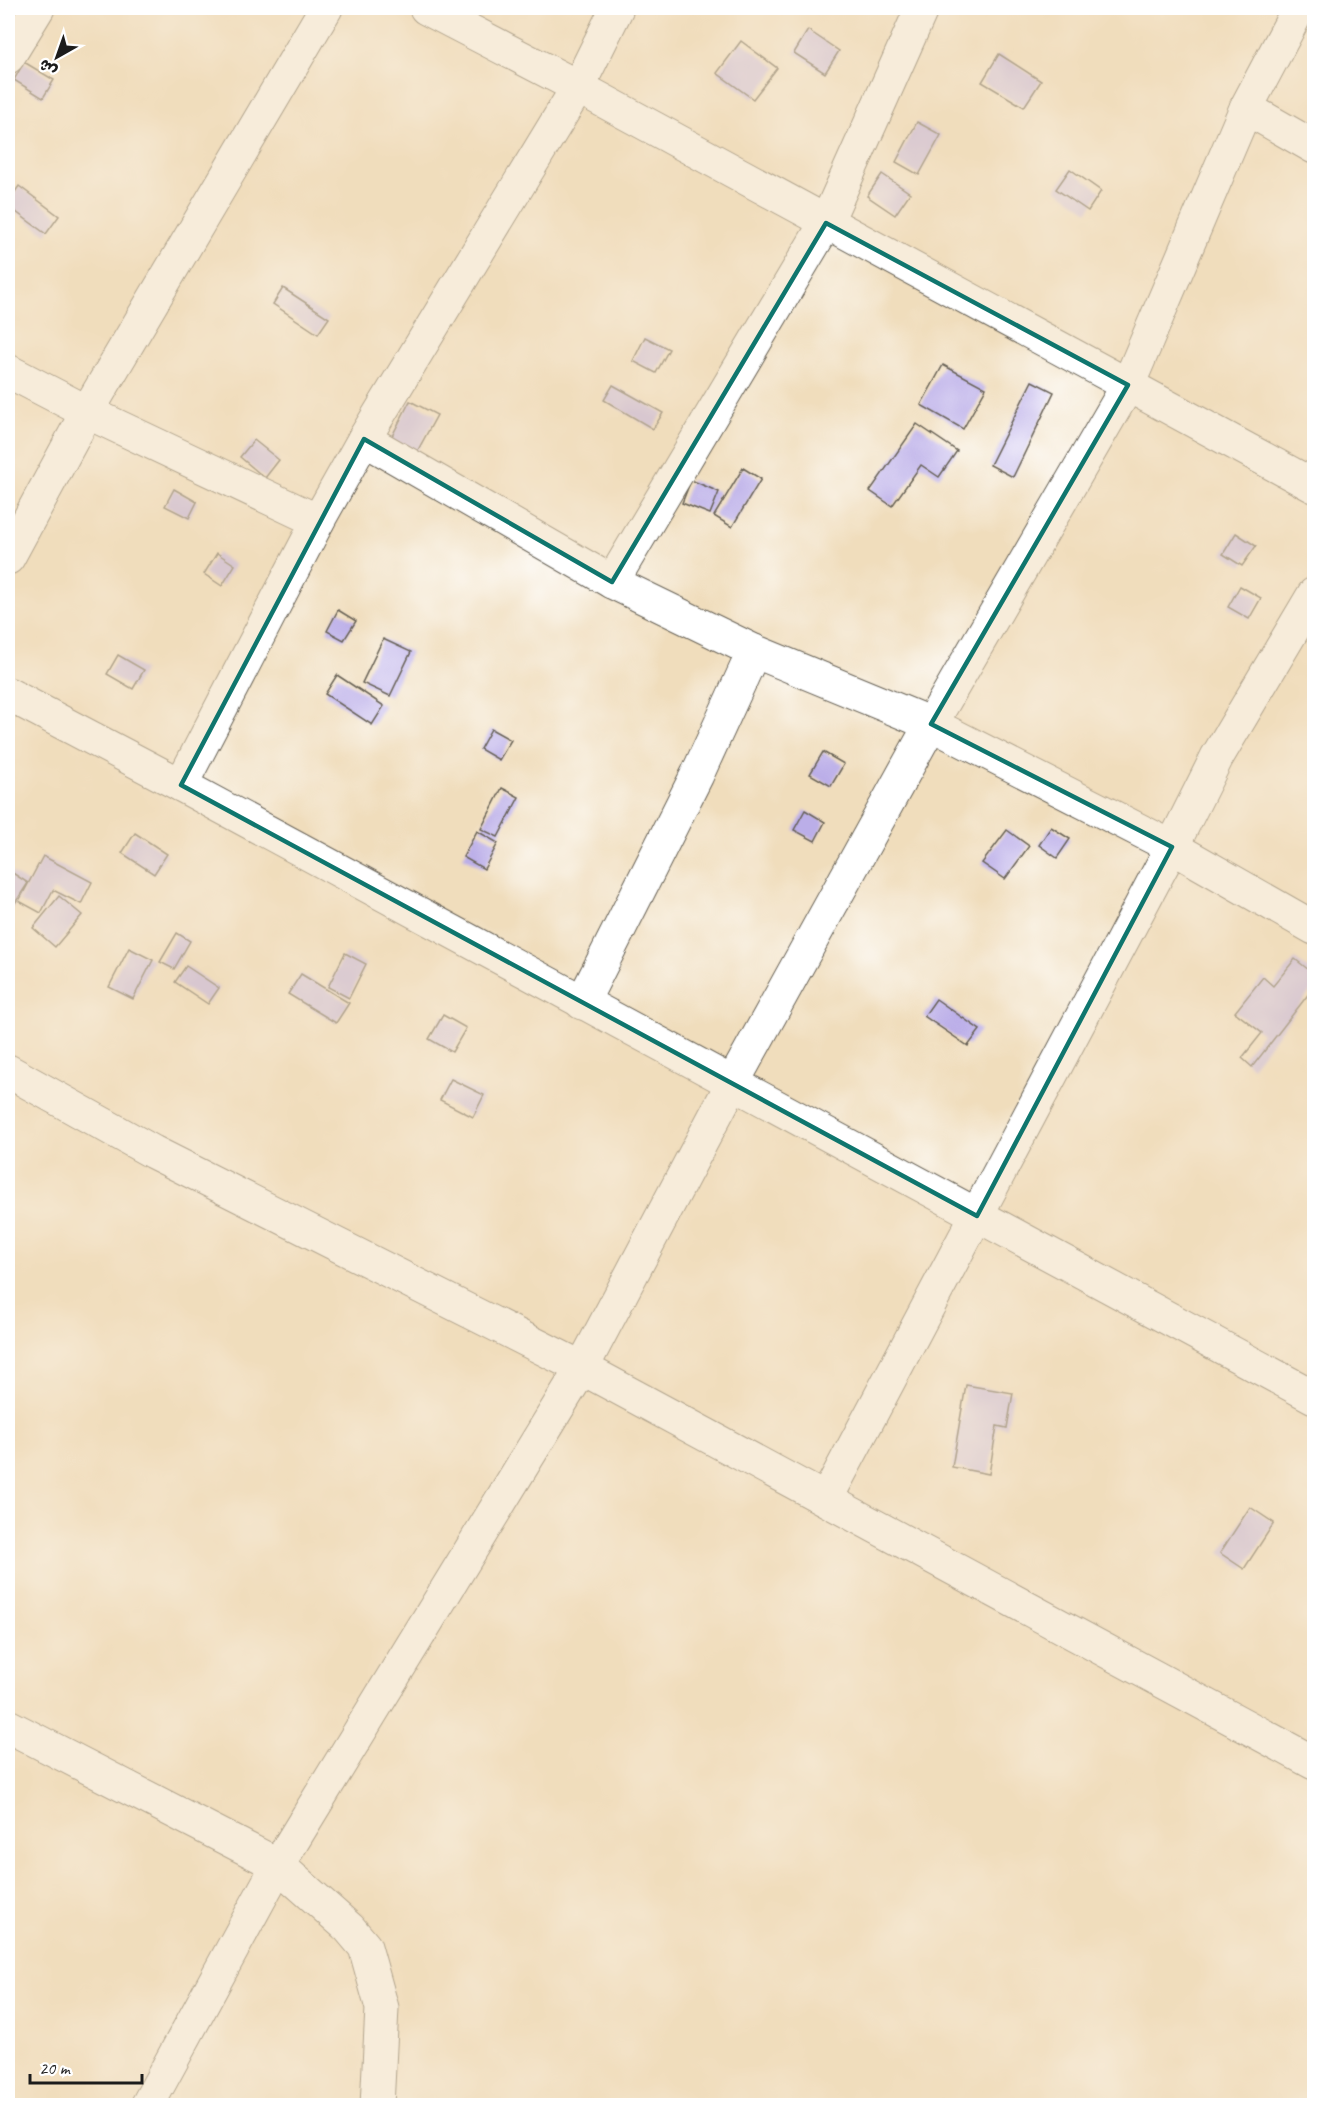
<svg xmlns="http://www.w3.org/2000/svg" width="1322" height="2113" font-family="Caveat,'Playpen Sans Arabic',sans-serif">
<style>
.building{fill:#bbaee8}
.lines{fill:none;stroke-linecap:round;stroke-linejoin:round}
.minor-casing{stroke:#666054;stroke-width:35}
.minor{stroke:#fff;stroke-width:33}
.marked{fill:none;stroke:#0f766e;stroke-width:4.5;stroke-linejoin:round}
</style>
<rect width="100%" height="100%" fill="#fff"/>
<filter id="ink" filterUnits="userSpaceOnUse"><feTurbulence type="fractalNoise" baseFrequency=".0167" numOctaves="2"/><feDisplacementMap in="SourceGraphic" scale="12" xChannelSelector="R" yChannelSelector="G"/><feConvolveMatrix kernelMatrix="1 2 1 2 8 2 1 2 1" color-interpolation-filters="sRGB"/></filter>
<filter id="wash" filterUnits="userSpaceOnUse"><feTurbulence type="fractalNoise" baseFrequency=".008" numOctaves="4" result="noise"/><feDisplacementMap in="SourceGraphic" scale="24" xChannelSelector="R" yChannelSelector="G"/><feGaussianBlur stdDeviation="1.35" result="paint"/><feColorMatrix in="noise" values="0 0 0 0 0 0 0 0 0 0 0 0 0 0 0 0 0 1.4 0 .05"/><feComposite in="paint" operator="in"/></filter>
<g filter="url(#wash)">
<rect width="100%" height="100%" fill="#f0ddbc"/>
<g id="blocks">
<g class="building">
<polygon points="808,30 839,51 825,73 794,53"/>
<polygon points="741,41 777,68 753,99 717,73"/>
<polygon points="999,54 1041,81 1024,107 982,82"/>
<polygon points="24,62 54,80 43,98 14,80"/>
<polygon points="917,122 941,135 919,175 896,162"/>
<polygon points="1070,169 1101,191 1088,211 1056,189"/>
<polygon points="882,174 910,193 895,215 867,196"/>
<polygon points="19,186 59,216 46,234 8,206 8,202"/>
<polygon points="283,288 329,318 318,334 273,304"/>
<polygon points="645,337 669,349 656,373 633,361"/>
<polygon points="943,365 986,388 963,429 921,405"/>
<polygon points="1032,381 1054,392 1013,477 990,465"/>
<polygon points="613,385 663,413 653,429 604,400"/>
<polygon points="410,401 437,415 413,459 387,446"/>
<polygon points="917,424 957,451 939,477 921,465 892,506 870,491"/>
<polygon points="254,440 279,460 265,478 240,457"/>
<polygon points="743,468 761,479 732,527 714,516"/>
<polygon points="691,480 719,492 710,514 682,503"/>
<polygon points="174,489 197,502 189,518 165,506"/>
<polygon points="1236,533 1256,546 1242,566 1223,554"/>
<polygon points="217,553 235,565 222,586 204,574"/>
<polygon points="1240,586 1261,598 1249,619 1228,607"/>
<polygon points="338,610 356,621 344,640 327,631"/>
<polygon points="383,639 411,652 390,696 362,683"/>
<polygon points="118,655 144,670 133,689 107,674"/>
<polygon points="337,675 384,706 372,725 325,694"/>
<polygon points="491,729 511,740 499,760 480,749"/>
<polygon points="823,752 844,764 831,786 810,774"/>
<polygon points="502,788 519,797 498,837 481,829"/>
<polygon points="805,810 825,822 815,841 794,830"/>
<polygon points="1051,827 1070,839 1057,858 1039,845"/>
<polygon points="1007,830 1029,846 1005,879 982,863"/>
<polygon points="477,831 498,843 484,869 463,857"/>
<polygon points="135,833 167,854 154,874 122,853"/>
<polygon points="43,856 92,882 81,904 53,890 41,913 19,901"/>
<polygon points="8,870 28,883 8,914"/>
<polygon points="59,896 82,915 55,947 33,928"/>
<polygon points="177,933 190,941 174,969 160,962"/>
<polygon points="129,948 153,960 133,999 109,987"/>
<polygon points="345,953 366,964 349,998 328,987"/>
<polygon points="1295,959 1314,974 1314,987 1252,1067 1242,1058 1262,1033 1235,1012 1263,977 1273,986"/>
<polygon points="186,966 219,988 208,1004 175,982"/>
<polygon points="301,974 349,1003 336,1023 288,994"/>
<polygon points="936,999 980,1030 968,1046 924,1016"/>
<polygon points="443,1015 466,1028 452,1052 429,1039"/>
<polygon points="451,1079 484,1095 473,1117 440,1100"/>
<polygon points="966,1385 1013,1393 1007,1428 997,1426 989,1474 952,1467"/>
<polygon points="1250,1507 1274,1523 1244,1569 1220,1553"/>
</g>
</g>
</g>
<g filter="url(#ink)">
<use href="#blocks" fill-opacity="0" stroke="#666054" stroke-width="1.5"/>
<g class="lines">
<g class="minor-casing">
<g id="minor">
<polyline points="426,8 578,87 1314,486"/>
<polyline points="8,57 38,8"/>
<polyline points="1246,108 1314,147"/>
<polyline points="8,371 87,412 318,521"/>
<polyline points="364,439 612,582 754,651 931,724 1172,847 1314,928"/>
<polyline points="8,558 87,412 326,8"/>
<polyline points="612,582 826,223 922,8"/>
<polyline points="8,694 181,785 1314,1397"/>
<polyline points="181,785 318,521 364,439 578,87 617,8"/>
<polyline points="582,1003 697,775 754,651"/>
<polyline points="8,1071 153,1152 582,1368 1314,1763"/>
<polyline points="826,1499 1172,847 1217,757 1314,594"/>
<polyline points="8,1726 278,1865 349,1928 365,1947 382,2008 377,2106"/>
<polyline points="147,2106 278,1865 582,1368 732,1084 931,724 1128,385 1246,108 1299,8"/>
</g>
</g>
<use href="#minor" class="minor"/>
</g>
</g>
<path d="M0 0H1322V2113H0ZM826 223 1128 385 931 724 1172 847 977 1216 181 785 364 439 612 582Z" fill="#f0ddbc" fill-opacity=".55" fill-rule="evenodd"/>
<path class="marked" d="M826 223 1128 385 931 724 1172 847 977 1216 181 785 364 439 612 582Z"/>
<rect width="1322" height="2113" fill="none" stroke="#fff" stroke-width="30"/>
<g transform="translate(57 57) rotate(220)" stroke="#ffffff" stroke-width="4.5" paint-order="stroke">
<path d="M0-4.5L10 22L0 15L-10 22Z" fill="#1c1c1c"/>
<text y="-9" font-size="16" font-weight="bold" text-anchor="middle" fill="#1c1c1c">ش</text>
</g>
<path d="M30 2074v9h112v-9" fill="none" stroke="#1c1c1c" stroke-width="3"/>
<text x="39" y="2074" font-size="18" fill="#1c1c1c" stroke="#ffffff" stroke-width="4.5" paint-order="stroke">20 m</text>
</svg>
